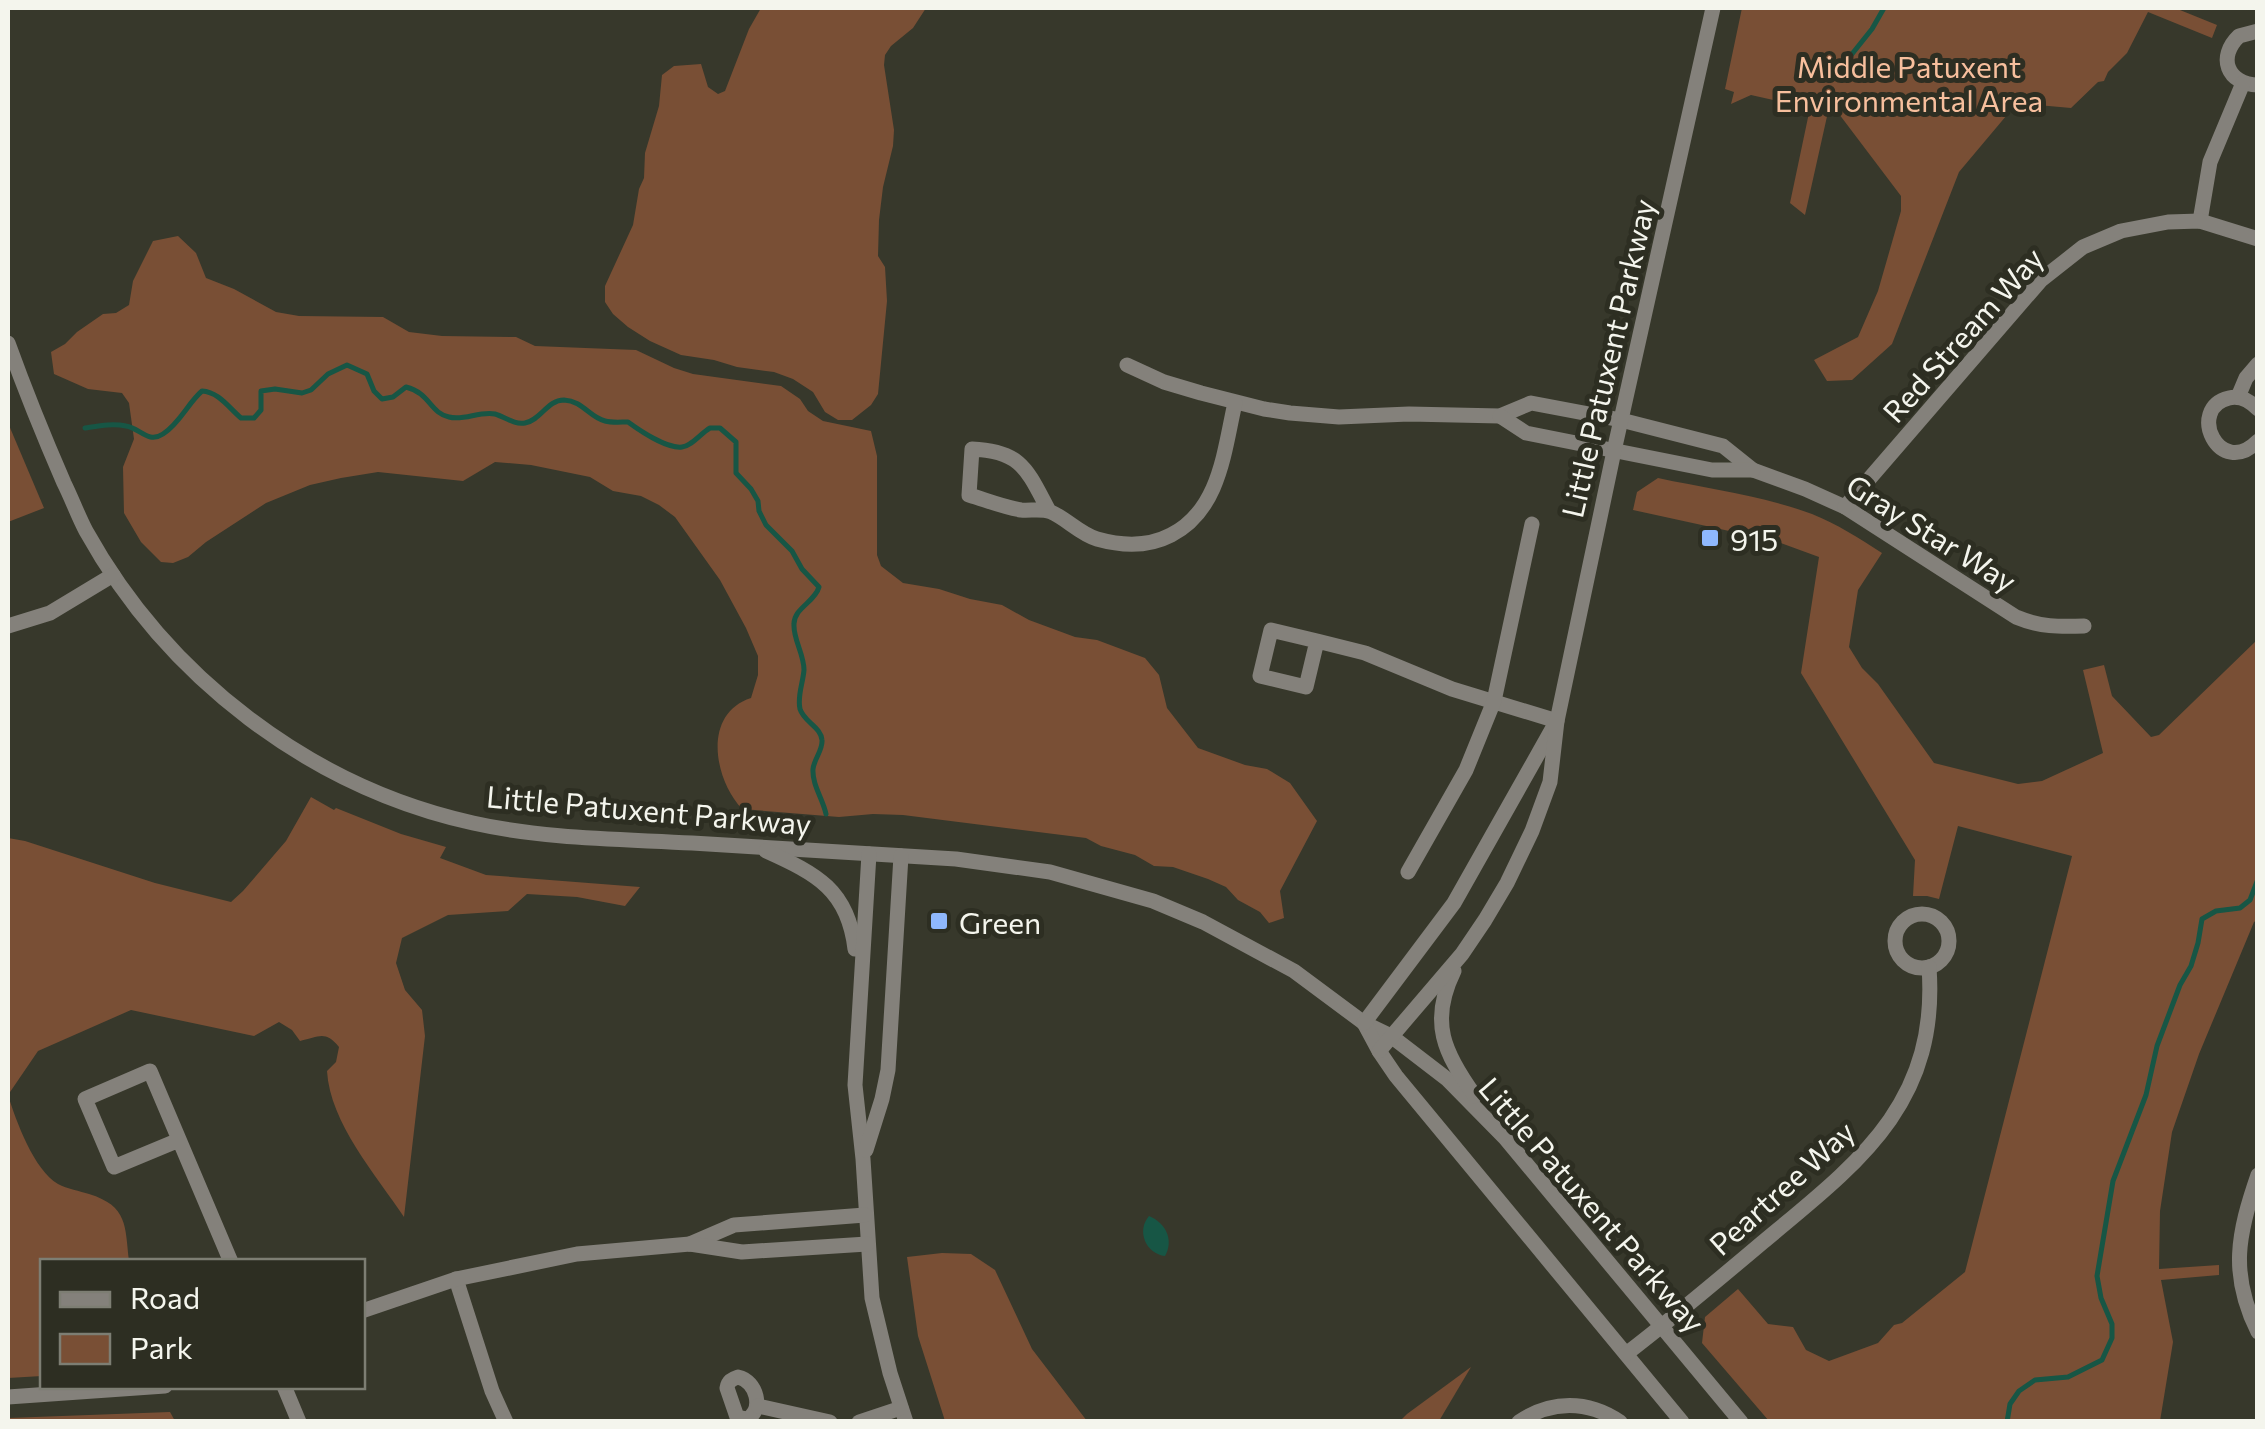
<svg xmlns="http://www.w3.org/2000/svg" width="2265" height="1429" font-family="Commissioner,sans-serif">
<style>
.green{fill:#794f35}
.water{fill:#175645}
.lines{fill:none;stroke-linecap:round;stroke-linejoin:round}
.stream{stroke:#175645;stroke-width:5}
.minor{stroke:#84817b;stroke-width:15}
.poi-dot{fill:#8fb8fd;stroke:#2d2e22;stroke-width:4}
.labels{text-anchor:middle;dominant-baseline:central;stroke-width:10;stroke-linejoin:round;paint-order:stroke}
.park-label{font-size:30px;fill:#f7bf9d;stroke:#2d2e22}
.street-label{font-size:30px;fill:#f4f5ed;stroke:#2d2e22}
.poi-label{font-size:30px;fill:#f4f5ed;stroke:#2d2e22;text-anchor:start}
</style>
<rect width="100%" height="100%" fill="#37382b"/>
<g class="green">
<polygon points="761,8 926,8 913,28 891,46 885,55 884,65 894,130 893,146 883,187 879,220 878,256 885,267 887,301 878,394 871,405 852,420 838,420 825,412 813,392 793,379 774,372 737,367 714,360 681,355 650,341 628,327 613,314 605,302 605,286 633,225 639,189 644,178 645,153 659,106 662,75 674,66 701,64 708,87 718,94 725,91 749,29"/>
<polygon points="1742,8 2175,8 2217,25 2212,38 2148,12 2127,53 2108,72 2104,81 2098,82 2071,108 2017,103 1959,172 1892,344 1852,380 1827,381 1814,360 1858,337 1878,291 1901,211 1901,196 1839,114 1828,112 1805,215 1790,203 1810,108 1751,95 1731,104 1734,92 1725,89"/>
<path d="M178 236 196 253 206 278 234 289 276 312 299 316 383 317 409 332 442 336 516 337 535 346 636 350 674 368 693 374 781 386 800 399 808 411 823 421 871 431 877 456V555L881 566 903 583 939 589 970 599 1002 605 1029 620 1075 637 1097 640 1145 658 1159 675 1167 708 1198 748 1245 765 1267 769 1290 783 1317 821 1280 891 1284 918 1269 923 1260 912 1238 900 1226 887 1208 879 1173 867 1154 866 1135 855 1101 846 1086 838 903 815 873 814 839 817 742 809C714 779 702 714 751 698L758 675V656L746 628 720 580 675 517 659 505 641 496 613 491 590 477 531 465 495 462 463 481 378 472 341 478 310 485 266 503 206 542 188 557 173 563 161 562 141 542 124 513 123 467 134 439 129 403 122 393 88 389 54 374 51 352 65 344 77 332 103 314 116 313 129 305 133 281 153 241Z"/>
<polygon points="8,423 44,508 8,522"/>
<path d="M1658 478C1709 489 1764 496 1812 514 1837 524 1859 538 1882 553L1858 590 1849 647 1862 668 1878 684 1934 763 2018 784 2042 781 2103 753 2083 670 2104 665 2112 696 2151 737 2159 735 2257 640V920L2254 922 2199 1054 2172 1132 2160 1211 2159 1269 2219 1265V1275L2161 1280 2173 1342 2160 1421H1769L1702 1343 1705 1317 1738 1289 1768 1324 1793 1327 1806 1350 1829 1361 1878 1343 1894 1325 1902 1323 1965 1272 2072 856 1958 826 1939 899 1927 896H1913L1915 860 1801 673 1819 557 1775 541 1633 510 1637 492Z"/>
<path d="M311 797 334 810 336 808 401 834 446 847 440 858 486 875 640 887 625 906 577 897 527 894 508 911 448 915 402 938 396 963 405 990 422 1010 425 1036 404 1217C376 1175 330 1123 327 1071L336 1062 339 1047C325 1030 319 1037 300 1041L292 1030 279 1022 254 1036 131 1010 38 1051 8 1095C16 1121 34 1170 58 1184 67 1189 80 1191 89 1194 128 1206 125 1226 129 1261L42 1262V1376L8 1378V838L25 841 155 883 231 902 243 891 286 841Z"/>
<polygon points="942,1253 971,1254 995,1270 1032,1349 1087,1421 945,1421 918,1336 907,1257"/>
<polygon points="1471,1367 1439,1421 1400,1421 1407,1414"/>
<polygon points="170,1412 175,1421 8,1421 8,1418"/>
</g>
<path class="water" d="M1149 1216C1166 1223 1174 1240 1165 1256 1146 1254 1136 1231 1149 1216Z"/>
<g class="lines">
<g class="stream">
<polyline points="1844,64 1872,29 1884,8"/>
<path d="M85 428C98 426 112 423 126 426 140 428 148 444 163 434 180 423 188 403 202 391 219 392 229 408 241 418H254L261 410V391L275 389 302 393 311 390 328 374 347 365 367 374 374 391 382 399 393 397 406 387C430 393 430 413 449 417 464 421 479 411 495 414 505 417 514 425 525 423 541 420 547 400 564 400 583 401 589 417 605 421 612 423 621 422 628 422 639 430 667 449 682 447 692 446 701 433 710 428H720L736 442V473L751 489 758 501 759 511 766 525 792 551 802 569 819 587C815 602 794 608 794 624 793 639 804 654 804 670 803 683 797 696 800 709 804 722 821 727 822 740 823 750 814 759 813 769 812 785 823 799 826 814"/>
<polyline points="2007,1422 2010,1404 2019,1391 2035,1380 2068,1377 2102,1360 2112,1338 2112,1324 2101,1298 2097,1276 2113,1181 2146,1095 2157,1046 2180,985 2191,966 2198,943 2202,919 2216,911 2240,908 2250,900 2258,879"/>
</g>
<g class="minor">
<path d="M2258 31 2239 36C2217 57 2227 84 2258 85"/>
<polyline points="2200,221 2210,162 2243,83"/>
<path d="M8 343C25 390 44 437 64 483 72 499 78 516 86 531 167 677 310 787 473 823 544 839 619 839 692 843 780 849 868 854 956 859L1050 872 1153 901 1203 922 1294 971 1364 1023 1391 1036 1447 1079 1505 1138 1741 1422"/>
<path d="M1127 365 1164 382 1201 393 1264 409 1290 413 1339 417 1409 414 1500 416 1531 403 1621 420 1723 446 1753 470 1805 489 1845 507 2016 617C2040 627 2059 627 2084 626"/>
<polyline points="2238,397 2246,378 2258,364"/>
<path d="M2258 409C2250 401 2241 395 2229 398 2186 408 2219 480 2258 441"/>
<polyline points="1500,416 1526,433 1712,470 1753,470"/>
<polyline points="1845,507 2041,280 2083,247 2121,231 2168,222 2200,221 2258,239"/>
<path d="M1049 511C1027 470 1022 451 972 449L969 495C986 500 1003 507 1021 510 1030 511 1042 508 1051 512 1067 519 1080 534 1097 539 1122 546 1148 547 1171 535 1220 510 1224 451 1235 403"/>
<polyline points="8,626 50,613 113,575"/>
<polyline points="1317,641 1271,630 1260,676 1306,687 1317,641 1365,653 1452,689 1557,721"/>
<path d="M766 851C817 874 848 890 855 949"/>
<polyline points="869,854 855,1085 863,1159 872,1298 890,1373 906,1422"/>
<polyline points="1408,872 1466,770 1494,701 1532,524"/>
<circle cx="1922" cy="941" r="27"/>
<path d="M1454 971C1429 1022 1444 1053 1475 1096"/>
<polyline points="1364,1023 1379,1051 1396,1076 1682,1422"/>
<polyline points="1364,1023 1454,903 1555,724"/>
<polyline points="1379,1051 1462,954 1485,920 1507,883 1532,831 1550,782 1557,721 1614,451 1713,8"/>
<polyline points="179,1140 114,1167 85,1099 150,1071 231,1262"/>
<polyline points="866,1150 882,1099 888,1070 901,856"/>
<path d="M2258 1175C2238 1233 2229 1274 2258 1332"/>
<polyline points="690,1244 734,1225 865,1215"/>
<polyline points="456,1279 492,1391 506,1422"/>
<polyline points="362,1311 456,1279 577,1254 690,1244 742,1252 867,1244"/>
<path d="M1626 1354C1673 1318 1718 1280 1763 1242 1858 1163 1939 1104 1929 967"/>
<path d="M738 1377C757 1381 764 1410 747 1419L737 1417 727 1388C728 1381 732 1379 738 1377Z"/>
<polyline points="284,1386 299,1422"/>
<polyline points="8,1397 165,1386"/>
<polyline points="758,1406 830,1422"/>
<polyline points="859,1422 901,1408"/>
<path d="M1519 1422C1551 1400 1588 1400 1620 1422"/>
</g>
</g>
<g class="poi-dot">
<rect x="1700" y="528" width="20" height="20" rx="5"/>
<rect x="929" y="911" width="20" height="20" rx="5"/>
</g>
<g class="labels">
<g class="park-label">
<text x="1909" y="65">Middle Patuxent<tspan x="1909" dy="34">Environmental Area</tspan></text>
</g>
<g class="street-label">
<text transform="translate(1962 334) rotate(-48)">Red Stream Way</text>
<text transform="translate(1607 358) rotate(-77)">Little Patuxent Parkway</text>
<text transform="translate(1932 532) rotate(32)">Gray Star Way</text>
<text transform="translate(649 809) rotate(5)">Little Patuxent Parkway</text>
<text transform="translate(1781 1187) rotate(-42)">Peartree Way</text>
<text transform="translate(1593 1204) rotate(49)">Little Patuxent Parkway</text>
</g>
<g class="poi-label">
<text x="1730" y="538">915</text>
<text x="959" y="921">Green</text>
</g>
</g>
<rect width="2265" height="1429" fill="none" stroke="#f4f5ed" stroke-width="20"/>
<rect x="40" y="1259" width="325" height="130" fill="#2d2e22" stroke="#7d7e73" stroke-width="2.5"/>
<rect x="60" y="1292" width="50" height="15" fill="#84817b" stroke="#7d7e73" stroke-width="2.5"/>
<text x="130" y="1309" font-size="30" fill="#f4f5ed">Road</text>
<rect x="60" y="1334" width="50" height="30" fill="#794f35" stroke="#7d7e73" stroke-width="2.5"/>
<text x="130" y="1359" font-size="30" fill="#f4f5ed">Park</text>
</svg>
